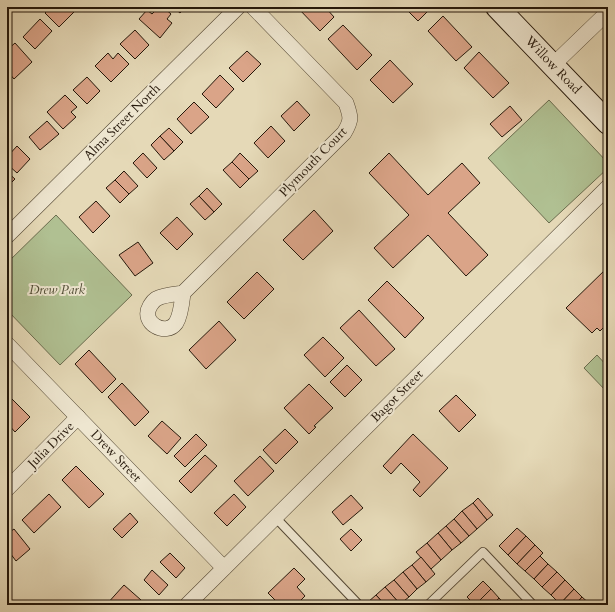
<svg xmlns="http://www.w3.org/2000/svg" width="615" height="612" font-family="Cardo,serif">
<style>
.green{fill:#b0c092;stroke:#6a6c4e}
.building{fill:#daa488;stroke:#24170a}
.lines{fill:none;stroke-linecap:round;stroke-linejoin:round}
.service-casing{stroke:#544835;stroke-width:10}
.minor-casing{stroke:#544835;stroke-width:16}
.secondary-casing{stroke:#24170a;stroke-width:24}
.service{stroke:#eee6d0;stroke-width:8}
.minor{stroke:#eee6d0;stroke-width:15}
.secondary{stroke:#eee6d0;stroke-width:22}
.labels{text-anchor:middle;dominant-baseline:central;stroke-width:4;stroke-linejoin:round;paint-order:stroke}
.street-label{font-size:13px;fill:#24170a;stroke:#eee6d0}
.park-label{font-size:13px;font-style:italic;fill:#4e4a33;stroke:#eee6d0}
</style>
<rect width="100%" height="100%" fill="#e5d9b7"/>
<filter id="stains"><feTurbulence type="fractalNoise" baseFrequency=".005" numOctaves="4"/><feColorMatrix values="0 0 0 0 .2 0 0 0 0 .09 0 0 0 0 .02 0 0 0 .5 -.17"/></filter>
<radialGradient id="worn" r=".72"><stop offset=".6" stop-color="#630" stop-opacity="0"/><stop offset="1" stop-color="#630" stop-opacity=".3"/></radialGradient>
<g class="green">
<polygon points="549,100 608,163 608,168 549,223 488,158"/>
<polygon points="56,215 132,295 60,365 7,310 7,263"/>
<polygon points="597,355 608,367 608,393 584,368"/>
</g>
<g class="building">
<polygon points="51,7 71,7 75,11 59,27 45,13"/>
<polygon points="159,7 163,7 171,14 167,19 172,23 160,38 139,19 147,10 152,14"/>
<polygon points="173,7 186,7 180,13"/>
<polygon points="297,7 325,7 334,17 320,31"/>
<polygon points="404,7 432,7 418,21"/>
<polygon points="443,16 472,47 456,61 428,31"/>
<polygon points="40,19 52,31 35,49 23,37"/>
<polygon points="343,25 372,55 357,70 328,39"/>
<polygon points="135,30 149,45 135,59 120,44"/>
<polygon points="15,43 32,62 14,79 7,71 7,50"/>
<polygon points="247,51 261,64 243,82 229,68"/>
<polygon points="479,52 509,83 493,98 464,68"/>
<polygon points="108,53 113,59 118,53 129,64 111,82 95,66"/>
<polygon points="390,60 413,84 393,103 370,80"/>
<polygon points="220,75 234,89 216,108 202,94"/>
<polygon points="87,77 100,91 87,104 73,90"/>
<polygon points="65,95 77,107 71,112 76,117 63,129 47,112"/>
<polygon points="297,101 310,115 294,131 281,116"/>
<polygon points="194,102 209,117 191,134 177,119"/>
<polygon points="510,106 522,120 502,137 490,124"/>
<polygon points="47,121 59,134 40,150 29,137"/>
<polygon points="271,126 285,141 268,158 254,143"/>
<polygon points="169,128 183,142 174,151 160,136"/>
<polygon points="160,136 174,151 164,160 151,145"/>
<polygon points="17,146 30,159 17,173 7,164 7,157"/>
<polygon points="143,153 157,168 147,178 133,163"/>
<polygon points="240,153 258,171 249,179 232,162"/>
<polygon points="389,153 428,195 462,163 480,183 448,213 488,255 466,276 428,235 393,268 374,248 409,215 369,173"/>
<polygon points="232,162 249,179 240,188 223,170"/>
<polygon points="124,171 138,186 129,194 115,180"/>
<polygon points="7,172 15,179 7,187"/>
<polygon points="115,180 129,194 120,203 106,188"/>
<polygon points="207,188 222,204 214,212 199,196"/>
<polygon points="199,196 214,212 205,220 190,204"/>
<polygon points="96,201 110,216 93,233 79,217"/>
<polygon points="314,210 333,231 303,260 283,240"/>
<polygon points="177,217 193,234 177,250 160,233"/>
<polygon points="138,242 153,263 135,276 119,255"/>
<polygon points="608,267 608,326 606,327 605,326 600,331 597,328 592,333 566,308"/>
<polygon points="257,272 274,289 244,319 227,302"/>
<polygon points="387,281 424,318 405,338 368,300"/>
<polygon points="359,310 395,349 376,366 340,328"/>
<polygon points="219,321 236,340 206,369 189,350"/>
<polygon points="323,337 344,358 325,377 304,355"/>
<polygon points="89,350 116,379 102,393 75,364"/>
<polygon points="347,365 362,380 345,397 330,382"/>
<polygon points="122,383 149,412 135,426 108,397"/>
<polygon points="309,384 333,408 314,426 316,427 309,434 284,408"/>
<polygon points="7,394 30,417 15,432 7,423"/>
<polygon points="456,395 476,415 459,432 439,411"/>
<polygon points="162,421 181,438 167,454 148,436"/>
<polygon points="285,429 298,442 276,464 263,450"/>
<polygon points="196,434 207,445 185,467 174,456"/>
<polygon points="413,434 448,468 420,497 413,490 420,482 401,463 391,474 383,466"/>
<polygon points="205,455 217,466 191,493 179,481"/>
<polygon points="260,456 274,471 248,496 234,481"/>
<polygon points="76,466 104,494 89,508 62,480"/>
<polygon points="49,494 61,507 34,533 22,520"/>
<polygon points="234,494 246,507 227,526 214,513"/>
<polygon points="351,495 363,508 343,525 332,512"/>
<polygon points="478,498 493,515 487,520 473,503"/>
<polygon points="473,503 487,520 477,529 462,511"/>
<polygon points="462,511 477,529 469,536 454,519"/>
<polygon points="130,513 138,522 122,538 113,529"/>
<polygon points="454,519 469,536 461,543 446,526"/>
<polygon points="446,526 461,543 452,550 438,533"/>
<polygon points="517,528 526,536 508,555 499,546"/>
<polygon points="14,529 30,549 16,561 7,549 7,534"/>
<polygon points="351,529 362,540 351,551 340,539"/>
<polygon points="438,533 452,550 441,560 427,543"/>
<polygon points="526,536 535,545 517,564 508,555"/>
<polygon points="427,543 441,560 431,569 416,552"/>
<polygon points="535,545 543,553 525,571 517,564"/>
<polygon points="170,553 185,568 176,578 160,562"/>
<polygon points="540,556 548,564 534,579 525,571"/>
<polygon points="421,557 435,574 426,582 412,565"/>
<polygon points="548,564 557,572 542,587 534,579"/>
<polygon points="412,565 426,582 417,589 403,572"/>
<polygon points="294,568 305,579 297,587 305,596 296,605 280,605 268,593"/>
<polygon points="152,570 168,585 159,595 144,580"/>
<polygon points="403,572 417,589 409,597 394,580"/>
<polygon points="557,572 565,580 551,595 542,587"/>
<polygon points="394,580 409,597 400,604 385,587"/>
<polygon points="565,580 574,589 560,604 551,595"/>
<polygon points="483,581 491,589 475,605 467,597"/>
<polygon points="124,585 141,600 137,605 106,605"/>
<polygon points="385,587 400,604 399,605 385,605 376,595"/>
<polygon points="491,589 499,598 492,605 475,605"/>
<polygon points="574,589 582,597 575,605 561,605 560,604"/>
<polygon points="376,595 385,605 370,605 368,602"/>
<polygon points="582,597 591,605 575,605"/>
<polygon points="499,598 506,605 492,605"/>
</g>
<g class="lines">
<g class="service-casing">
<g id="service">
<polyline points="275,517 359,605"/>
<polyline points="428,605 483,552 533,605"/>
</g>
</g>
<g class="minor-casing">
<g id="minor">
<polyline points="553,65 608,12"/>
<polyline points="7,236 238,7"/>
<path d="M183 293C175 294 163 295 156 299 153 301 152 303 150 306 140 323 166 337 176 323 181 315 182 302 183 293L344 133C352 120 351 117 346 103L253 7"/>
<polyline points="7,344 224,568"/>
<polyline points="7,489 78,417"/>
<polyline points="187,605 608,187"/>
</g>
</g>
<g class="secondary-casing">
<polyline id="secondary" points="497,7 608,123"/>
</g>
<use href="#service" class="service"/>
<use href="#minor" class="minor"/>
<use href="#secondary" class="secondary"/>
</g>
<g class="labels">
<g class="street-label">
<text transform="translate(553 65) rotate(46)">Willow Road</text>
<text transform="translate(122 122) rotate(-45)">Alma Street North</text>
<text transform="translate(313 162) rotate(-46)">Plymouth Court</text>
<text transform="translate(397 396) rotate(-45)">Bagot Street</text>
<text transform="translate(51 445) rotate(-45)">Julia Drive</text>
<text transform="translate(116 456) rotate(46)">Drew Street</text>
</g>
<g class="park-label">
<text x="57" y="290">Drew Park</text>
</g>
</g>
<rect width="615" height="612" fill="none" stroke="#e5d9b7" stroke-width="24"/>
<rect x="8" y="8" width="599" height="596" fill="none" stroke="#24170a" stroke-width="2"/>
<rect x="12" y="12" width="591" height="588" fill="none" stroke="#24170a"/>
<rect width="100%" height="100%" filter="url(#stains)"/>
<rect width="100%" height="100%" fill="url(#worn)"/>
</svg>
